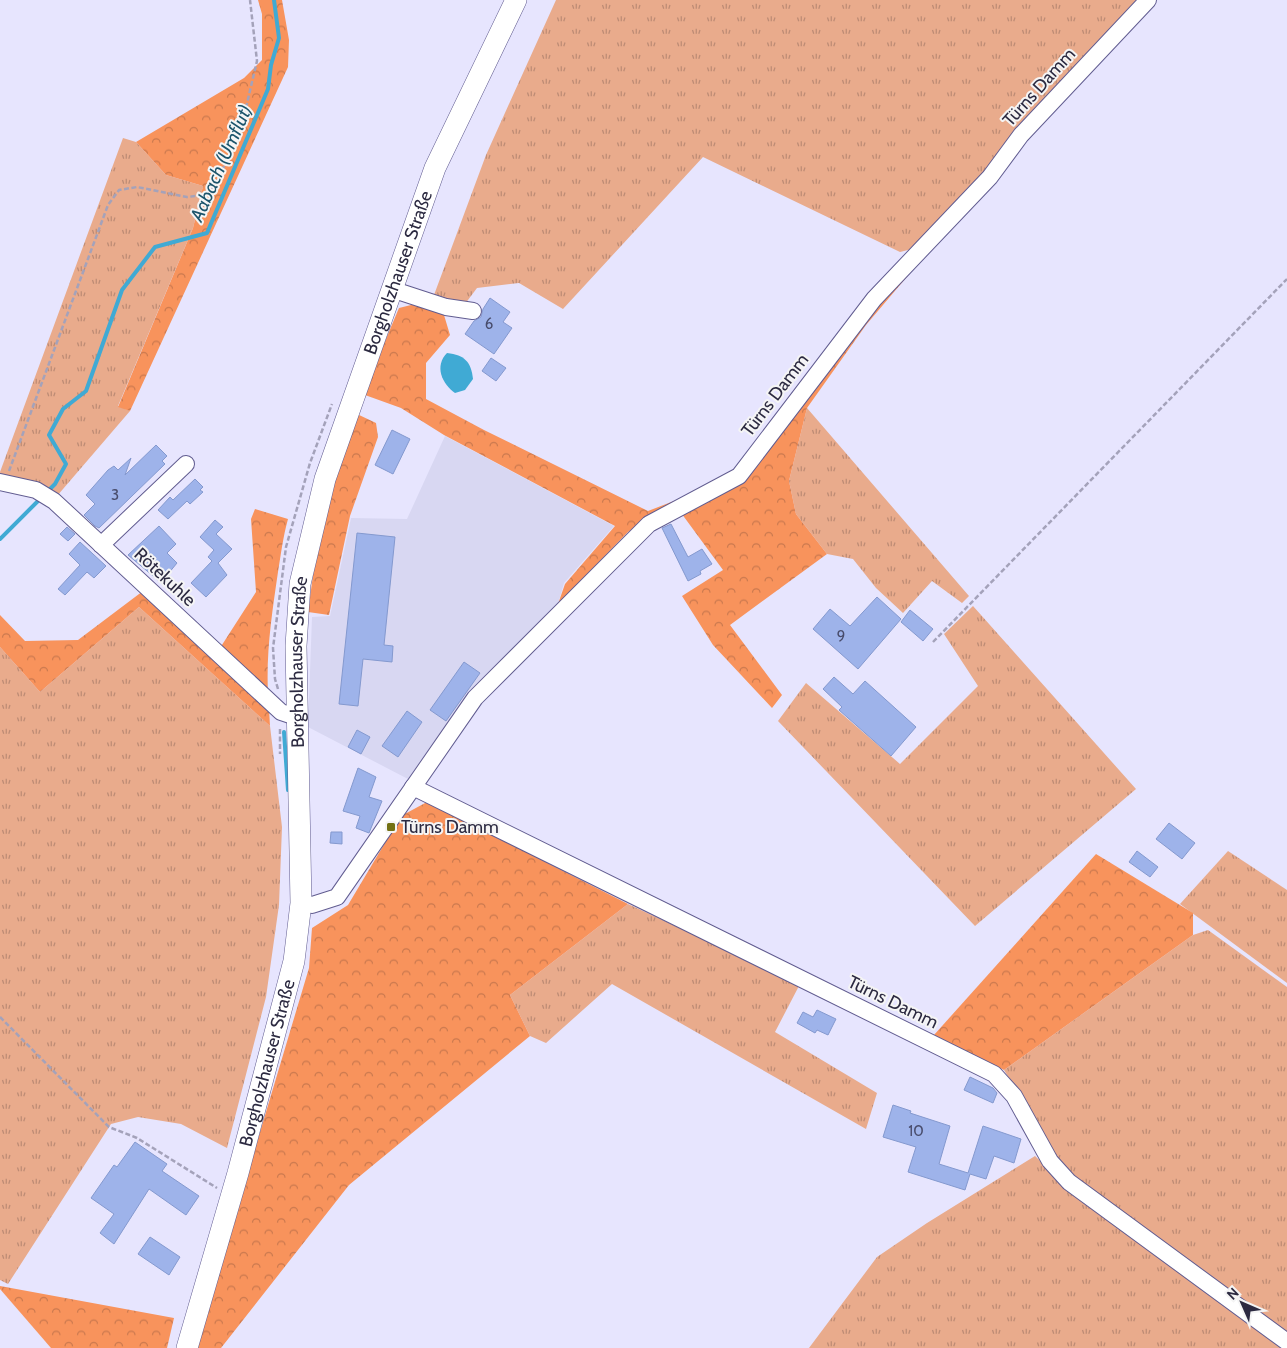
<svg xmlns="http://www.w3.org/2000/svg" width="1287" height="1348" font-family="Cabin,sans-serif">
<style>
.built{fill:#d8d7f2}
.grass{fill:url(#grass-tufts)}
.forest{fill:url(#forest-crowns)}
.water{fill:#40aad4}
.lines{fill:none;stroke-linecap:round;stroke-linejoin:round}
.stream{stroke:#40aad4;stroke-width:4}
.building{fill:#9eb3ea;stroke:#8499cf}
.minor-casing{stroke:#615c90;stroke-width:18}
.major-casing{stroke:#615c90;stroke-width:22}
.path{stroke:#a4a2ba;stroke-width:2.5;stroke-dasharray:5 2.5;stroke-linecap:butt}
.minor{stroke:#fff;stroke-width:16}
.major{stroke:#fff;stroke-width:21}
.poi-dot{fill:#737114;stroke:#f5f5f5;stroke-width:2}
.labels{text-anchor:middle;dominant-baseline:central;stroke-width:4;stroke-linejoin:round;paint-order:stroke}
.number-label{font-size:15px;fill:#484c6b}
.street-label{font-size:18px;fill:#2c2a41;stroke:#f5f5f5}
.poi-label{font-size:18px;fill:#2c2a41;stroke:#f5f5f5;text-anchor:start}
.water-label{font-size:19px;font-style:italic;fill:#1c546b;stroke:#f5f5f5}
</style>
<defs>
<pattern id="grass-tufts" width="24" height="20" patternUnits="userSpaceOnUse" patternTransform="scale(1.25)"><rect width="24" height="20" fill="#e9ab8c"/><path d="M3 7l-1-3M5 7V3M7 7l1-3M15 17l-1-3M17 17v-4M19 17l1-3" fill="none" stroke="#bd8b74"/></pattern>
<pattern id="forest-crowns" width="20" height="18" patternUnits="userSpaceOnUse" patternTransform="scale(1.25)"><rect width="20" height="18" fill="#f8935c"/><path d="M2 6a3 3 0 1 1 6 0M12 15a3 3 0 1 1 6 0" fill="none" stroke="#c9784e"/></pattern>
</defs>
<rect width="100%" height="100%" fill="#e7e5fe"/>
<polygon class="built" points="445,436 614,526 564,583 558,604 469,692 408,779 308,727 312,617 330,616 351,518 407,519"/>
<g class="grass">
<polygon points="556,0 1142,0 982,176 912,249 900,252 703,157 563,309 519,283 477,288 465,304 434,295 486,155"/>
<polygon points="123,138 136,142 166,175 203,186 193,228 118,406 130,411 57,496 43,484 0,476 0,472"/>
<polygon points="807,408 969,596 962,603 932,581 903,613 876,588 853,559 827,554 796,514 789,481"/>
<polygon points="973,606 1136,789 975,926 778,721 806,683 900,764 978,686 944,634"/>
<polygon points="139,607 270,726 282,827 279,905 266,997 227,1148 181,1124 138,1117 111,1124 8,1284 0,1280 0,647 40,692"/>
<polygon points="1228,851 1287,890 1287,983 1180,904"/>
<polygon points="628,904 800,984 775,1032 877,1093 866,1129 612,984 546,1043 530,1036 510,995"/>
<polygon points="1208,930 1287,987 1287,1333 1064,1170 1004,1070 1193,935"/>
<polygon points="1035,1156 1073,1192 1283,1348 809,1348 877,1257 927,1223"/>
</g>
<g class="forest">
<polygon points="258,0 282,0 289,40 288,67 130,411 118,407 193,228 203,186 166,175 136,142 244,78 262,60 262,14"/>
<polygon points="900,263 911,272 866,325 807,408 789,481 796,514 827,554 730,625 782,695 772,708 713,645 682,596 723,570 676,506 644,521 628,532 558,604 565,584 615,526 444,435 401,408 365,395 372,372 399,308 415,304 444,315 450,335 426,363 426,399 484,430 648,511 692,494 736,473"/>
<polygon points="357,414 376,423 378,437 350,516 329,615 308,612 316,553 350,424"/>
<path d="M255 509 288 519C283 537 281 554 278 572 272 613 266 652 268 694L220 648 256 592 251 519Z"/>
<polygon points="143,591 269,709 270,726 139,607 40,692 0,647 0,615 25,641 78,640"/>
<polygon points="427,802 628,904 510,995 530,1036 349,1185 221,1348 198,1348 203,1323 309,968 312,928 348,905 401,816"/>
<polygon points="1096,854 1193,913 1193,935 1004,1070 934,1035"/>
<polygon points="0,1286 174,1318 167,1348 51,1348 0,1289"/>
</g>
<path class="water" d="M447 353C465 355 471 362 473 379L465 390 455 393C442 384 434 366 447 353Z"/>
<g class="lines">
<g class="stream">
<polyline points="48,491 55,484 66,464 49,435 63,409 86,391 122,290 155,247 207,233 268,89 271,65 279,38 274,0"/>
<polyline points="0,539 41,498"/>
<polyline points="284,732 288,790"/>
</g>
</g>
<g class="building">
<polygon points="490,298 510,312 503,322 512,328 494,354 465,334 474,321 481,317 483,309"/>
<polygon points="491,358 506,368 496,381 482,371"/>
<polygon points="392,430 410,439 393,474 375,465"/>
<polygon points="156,445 167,456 162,461 165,464 99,528 95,526 84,515 95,504 86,495 108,470 114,466 118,470 131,458 125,475"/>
<polygon points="195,479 203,487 200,490 203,492 190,504 187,501 168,519 158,510 170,497 173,500"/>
<polygon points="215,520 223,527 216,534 232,549 218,563 227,575 206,597 191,583 212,561 208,557 214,550 200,537"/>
<polygon points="671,524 688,557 702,549 712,564 700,571 701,574 688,581 662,528"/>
<polygon points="159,526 176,544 167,553 177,563 168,574 172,579 165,586 128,555"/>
<polygon points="67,527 75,534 68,541 60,534"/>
<polygon points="357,533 395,537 384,645 393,646 392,662 363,659 358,706 339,704"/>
<polygon points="80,542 106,566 94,578 87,572 65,595 58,589 80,565 69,554"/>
<polygon points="877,597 901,619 858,669 813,629 830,609 850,626"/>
<polygon points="910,610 933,629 923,641 901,622"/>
<polygon points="464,662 480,673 446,721 430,710"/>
<polygon points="834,677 853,694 865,681 916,727 891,756 839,710 842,707 823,689"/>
<polygon points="407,711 422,722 398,757 382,746"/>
<polygon points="357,730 370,737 361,754 348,747"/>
<polygon points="358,768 376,777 369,797 382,801 369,833 356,828 360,816 343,811"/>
<polygon points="1169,823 1195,843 1182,859 1156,839"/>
<polygon points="331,832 342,832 342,844 330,843"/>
<polygon points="1137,851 1158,867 1150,877 1129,862"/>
<polygon points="817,1010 836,1019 828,1035 817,1030 815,1033 797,1023 803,1012 813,1017"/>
<polygon points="970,1077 993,1088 997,1093 993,1103 964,1090"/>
<polygon points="893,1105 911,1111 910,1113 950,1126 939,1164 968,1173 983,1126 1021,1139 1014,1163 994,1156 986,1179 970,1174 965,1190 908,1172 916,1147 883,1137"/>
<polygon points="135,1142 167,1164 162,1171 199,1196 186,1215 149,1189 114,1244 100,1233 114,1214 91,1198 114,1165 117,1167"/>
<polygon points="150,1237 180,1257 169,1275 138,1254"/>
</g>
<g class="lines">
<g class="minor-casing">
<g id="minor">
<polyline points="391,289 446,307 473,311"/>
<polyline points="0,482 36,490 54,501 281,712 296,717"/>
<polyline points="101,545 186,464"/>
<polyline points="413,787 994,1074 1014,1096 1050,1161 1069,1182 1287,1342"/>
<polyline points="301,903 312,905 337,897 475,698 649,524 739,476 874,299 990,177 1021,135 1148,0"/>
</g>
</g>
<g class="major-casing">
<g id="major">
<path id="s1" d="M187 1348 238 1173 294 961 301 903 296 646 300 584 325 479 435 168 516 0"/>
</g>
</g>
<g class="path">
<polyline points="9,471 108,205 119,190 137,187 187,197 205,195 215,185 240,133 257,61 250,0"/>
<polyline points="933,642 1287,279"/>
<polyline points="278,689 275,679 273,648 286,547 310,463 332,404"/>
<polyline points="280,729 280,754"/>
<polyline points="0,1017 109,1127 137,1138 217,1188"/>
</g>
<use href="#minor" class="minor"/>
<use href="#major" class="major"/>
</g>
<rect class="poi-dot" x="386" y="822" width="10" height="10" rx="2.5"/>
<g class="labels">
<g class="number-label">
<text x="489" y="324">6</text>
<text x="115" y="495">3</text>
<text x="841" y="636">9</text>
<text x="916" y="1131">10</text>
</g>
<g class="street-label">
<text transform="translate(1039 87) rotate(-48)">Türns Damm</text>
<text stroke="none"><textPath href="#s1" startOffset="1106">Borgholzhauser Straße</textPath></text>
<text transform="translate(775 395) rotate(-53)">Türns Damm</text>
<text transform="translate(165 577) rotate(43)">Rötekuhle</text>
<text stroke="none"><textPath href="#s1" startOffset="701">Borgholzhauser Straße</textPath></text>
<text transform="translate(893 1002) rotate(26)">Türns Damm</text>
<text stroke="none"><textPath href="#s1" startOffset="296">Borgholzhauser Straße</textPath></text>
</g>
<g class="poi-label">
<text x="401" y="827">Türns Damm</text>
</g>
<g class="water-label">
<text transform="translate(221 163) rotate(-66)">Aabach (Umflut)</text>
</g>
</g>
<g transform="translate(1242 1303) rotate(315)" stroke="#f5f5f5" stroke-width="4" paint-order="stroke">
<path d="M0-4L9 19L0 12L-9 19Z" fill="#2c2a41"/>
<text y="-8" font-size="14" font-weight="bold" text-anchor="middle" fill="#2c2a41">N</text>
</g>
</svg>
